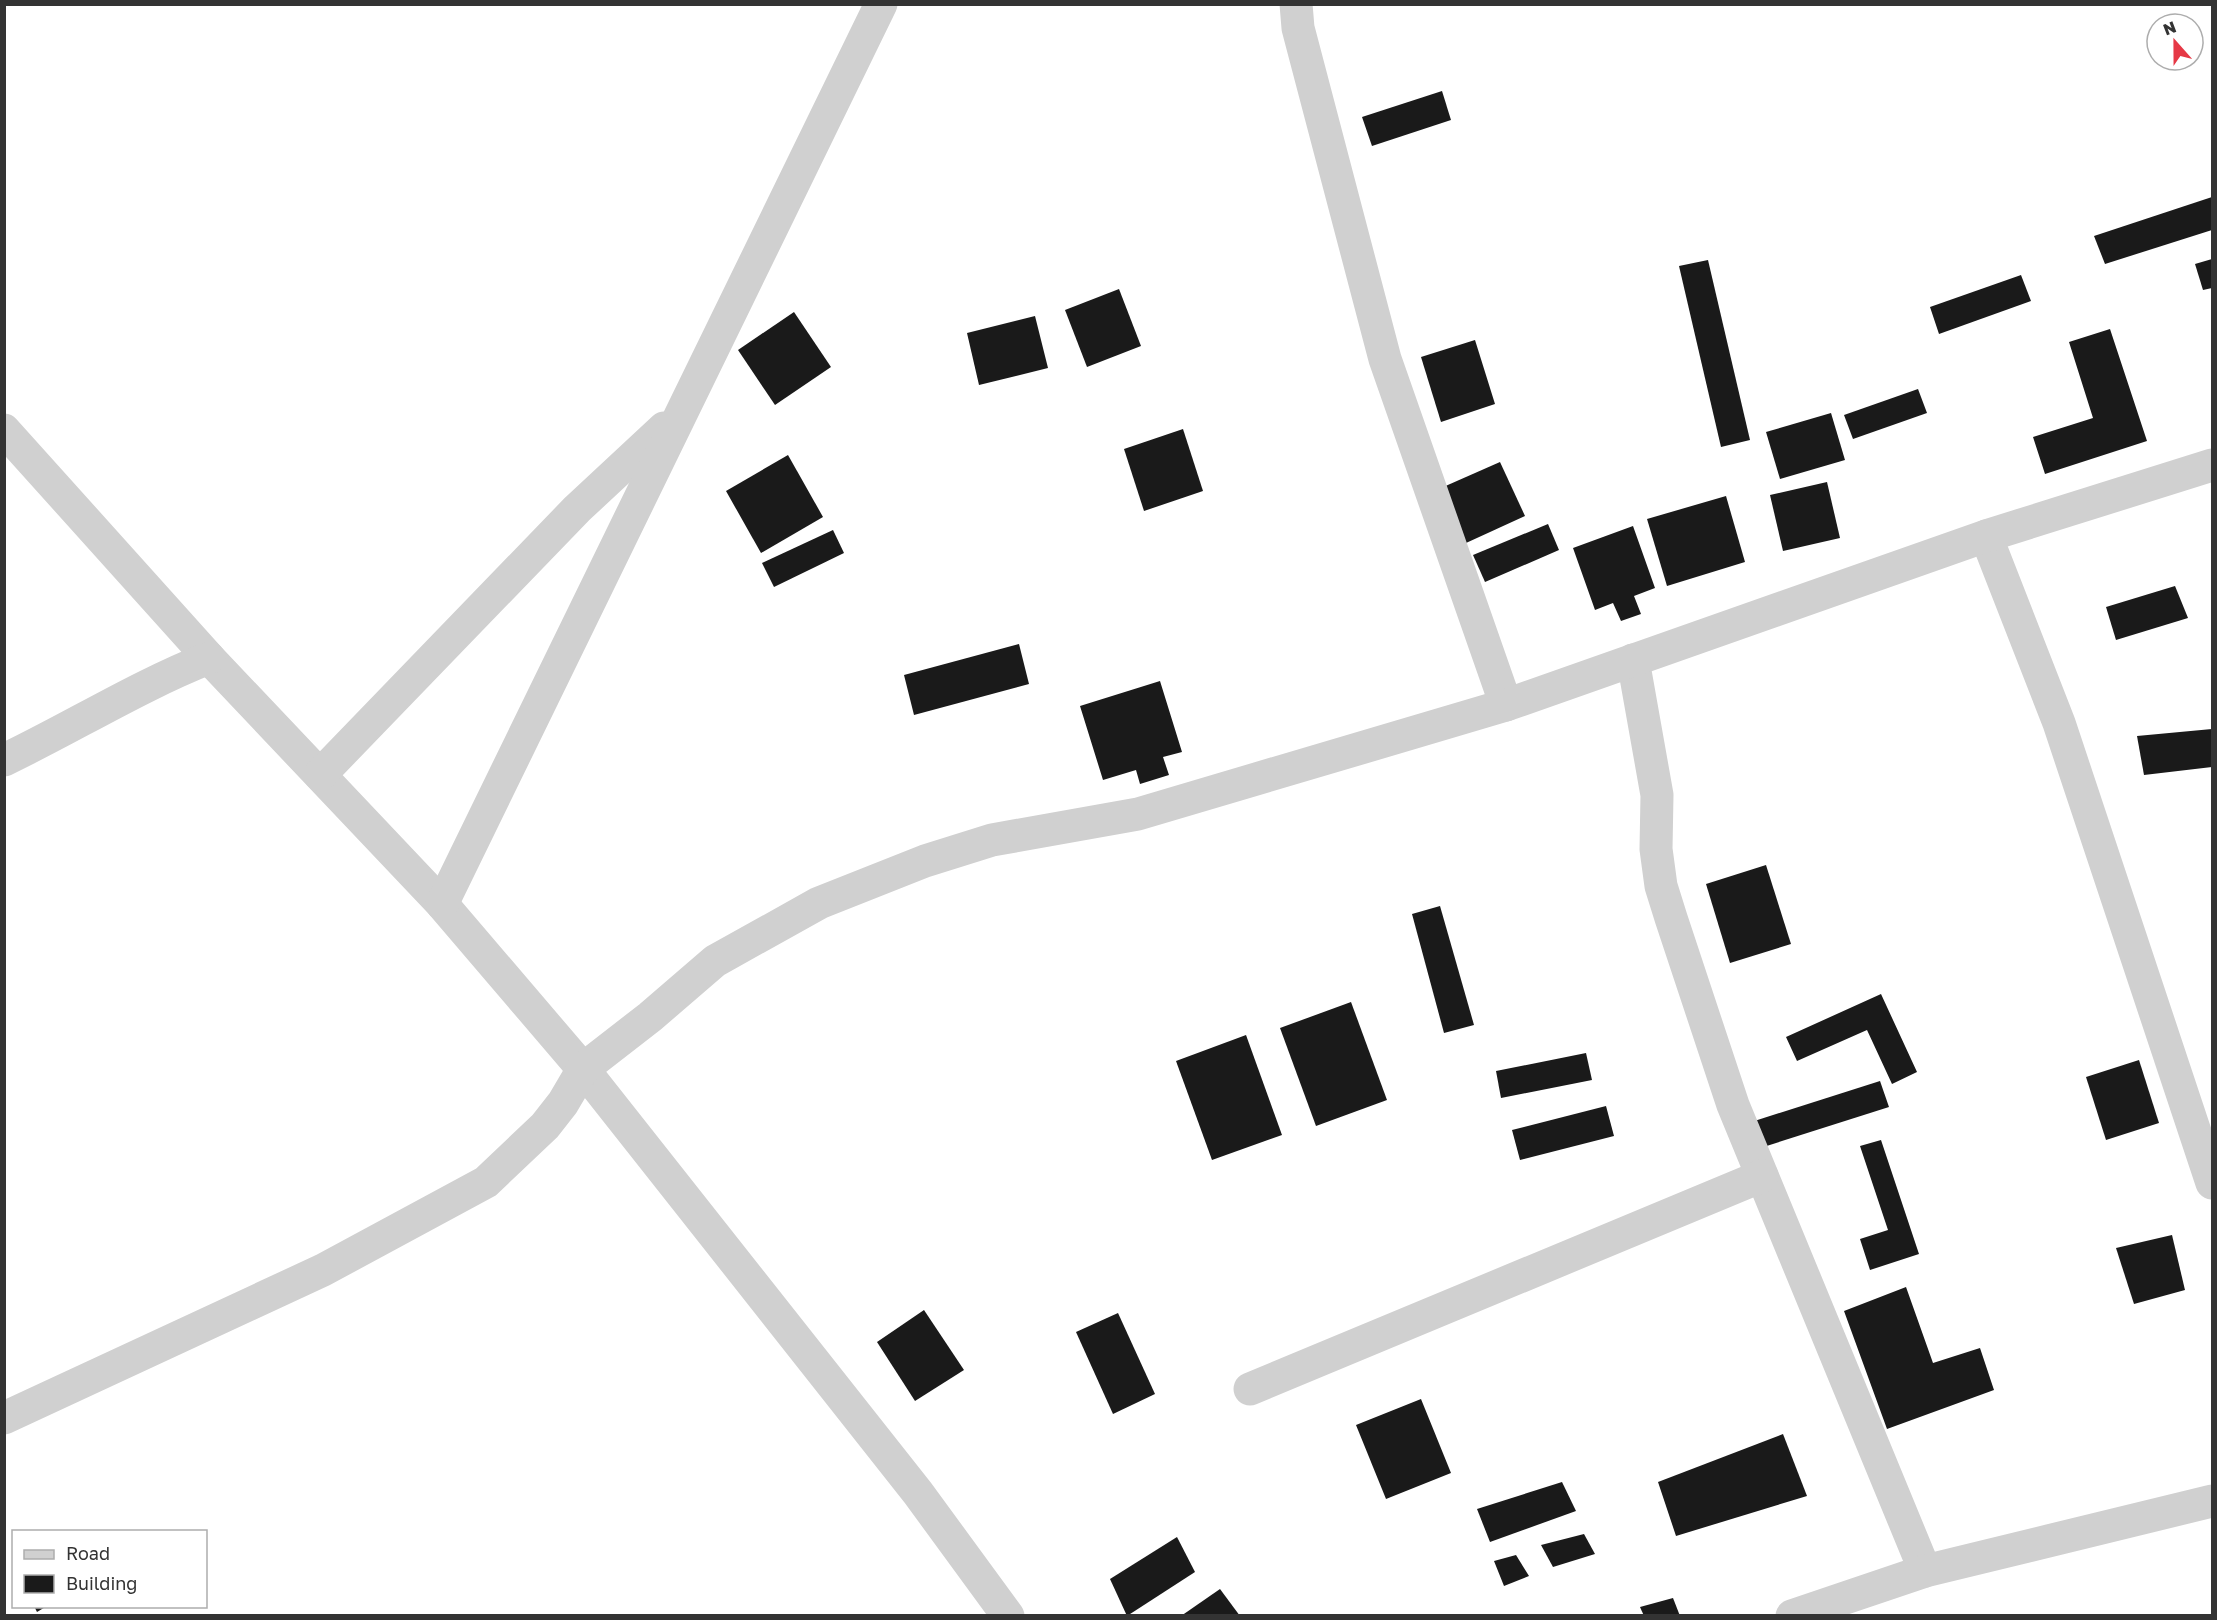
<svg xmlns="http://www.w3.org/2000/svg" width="2217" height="1620" font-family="'Golos Text',sans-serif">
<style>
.building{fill:#1a1a1a}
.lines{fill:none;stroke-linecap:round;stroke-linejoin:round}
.minor{stroke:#d0d0d0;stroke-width:33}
</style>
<rect width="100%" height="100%" fill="#fff"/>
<g class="building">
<polygon points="1442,91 1451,120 1372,146 1362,117"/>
<polygon points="2212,197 2212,230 2105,264 2094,236"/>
<polygon points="2212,259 2212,288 2203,290 2195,264"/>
<polygon points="1708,260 1750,440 1721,447 1679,266"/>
<polygon points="2021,275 2031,301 1939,334 1930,307"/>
<polygon points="1119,289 1141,346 1087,367 1065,310"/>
<polygon points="794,312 831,367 775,405 738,350"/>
<polygon points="1035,316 1048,368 979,385 967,333"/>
<polygon points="2110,329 2147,441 2045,474 2033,437 2093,418 2069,342"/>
<polygon points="1475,340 1495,404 1441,422 1421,357"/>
<polygon points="1918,389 1927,413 1853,439 1844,415"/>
<polygon points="1831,413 1845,460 1780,479 1766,432"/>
<polygon points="1183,429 1203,491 1144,511 1124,449"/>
<polygon points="788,455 823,517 761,553 726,491"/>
<polygon points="1500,462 1525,516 1466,543 1441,488"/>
<polygon points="1827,482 1840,538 1783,551 1770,495"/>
<polygon points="1726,496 1745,562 1667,586 1647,519"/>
<polygon points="1548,524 1559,550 1485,582 1473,555"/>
<polygon points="1633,526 1655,588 1634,596 1641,614 1621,621 1613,603 1595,610 1573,548"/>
<polygon points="833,530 844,553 774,587 762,563"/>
<polygon points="2175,586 2188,618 2116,640 2106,607"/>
<polygon points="1019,644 1029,684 914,715 904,675"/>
<polygon points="1160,681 1182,752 1163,757 1169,775 1140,784 1136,770 1103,780 1080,706"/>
<polygon points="2212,729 2212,767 2144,775 2137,736"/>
<polygon points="1766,865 1791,944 1730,963 1706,884"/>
<polygon points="1440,906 1474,1025 1444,1033 1412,914"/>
<polygon points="1881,994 1917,1072 1892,1084 1867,1030 1797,1061 1786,1037"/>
<polygon points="1351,1002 1387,1100 1316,1126 1280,1028"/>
<polygon points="1246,1035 1282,1135 1212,1160 1176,1061"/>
<polygon points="1586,1053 1592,1080 1501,1098 1496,1071"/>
<polygon points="2139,1060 2159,1123 2106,1140 2086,1077"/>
<polygon points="1880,1081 1889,1107 1754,1150 1745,1124"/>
<polygon points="1606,1106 1614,1136 1520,1160 1512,1130"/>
<polygon points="1881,1140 1919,1254 1870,1270 1860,1239 1888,1230 1860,1146"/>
<polygon points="2172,1235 2185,1290 2134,1304 2116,1248"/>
<polygon points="1906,1287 1933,1363 1980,1348 1994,1390 1887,1429 1844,1311"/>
<polygon points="924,1310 964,1370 915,1401 877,1342"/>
<polygon points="1118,1313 1155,1394 1113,1414 1076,1332"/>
<polygon points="1421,1399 1451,1473 1386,1499 1356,1425"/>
<polygon points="1783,1434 1807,1496 1676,1536 1658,1482"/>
<polygon points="1562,1482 1576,1511 1490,1542 1477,1509"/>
<polygon points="1584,1534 1595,1554 1553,1567 1541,1545"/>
<polygon points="1177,1537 1195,1572 1127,1616 1110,1579"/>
<polygon points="1516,1555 1529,1576 1504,1586 1494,1561"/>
<polygon points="1220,1589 1240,1616 1181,1616"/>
<polygon points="1673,1598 1680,1616 1644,1616 1640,1607"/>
<polygon points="34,1606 47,1606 37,1612"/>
</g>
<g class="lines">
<g class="minor">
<polyline points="1296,4 1298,28 1385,359 1506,705"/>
<polyline points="4,430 209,658 442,904 583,1069 918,1493 1008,1616"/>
<polyline points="1986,536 2059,723 2212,1183"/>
<polyline points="1633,660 1657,795 1656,849 1661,886 1671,918 1733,1105 1925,1571"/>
<path d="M4 760C73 727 138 686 209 658"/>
<polyline points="320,775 577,509 664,428"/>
<polyline points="442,904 881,4"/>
<polyline points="1250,1389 1762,1176"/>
<polyline points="4,1418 323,1270 486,1182 545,1126 563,1103 583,1069 650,1017 715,961 819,903 925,861 992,840 1138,814 1506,705 1986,536 2212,465"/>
<polyline points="1792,1616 1925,1571 2212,1501"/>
</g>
</g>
<rect width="2217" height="1620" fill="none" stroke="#333333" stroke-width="12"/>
<rect x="12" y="1530" width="195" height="78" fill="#ffffff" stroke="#adadad" stroke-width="1.5"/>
<rect x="24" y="1550" width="30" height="9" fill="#d0d0d0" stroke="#adadad" stroke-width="1.5"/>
<text x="66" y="1560" font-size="18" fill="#333333">Road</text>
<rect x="24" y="1575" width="30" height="18" fill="#1a1a1a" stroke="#adadad" stroke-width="1.5"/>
<text x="66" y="1590" font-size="18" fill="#333333">Building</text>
<g transform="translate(2175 42) rotate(339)"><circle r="28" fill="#ffffff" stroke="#adadad" stroke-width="1.5"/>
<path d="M0-4.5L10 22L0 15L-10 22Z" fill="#e63946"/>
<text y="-9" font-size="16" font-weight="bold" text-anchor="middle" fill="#333333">N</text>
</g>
</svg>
